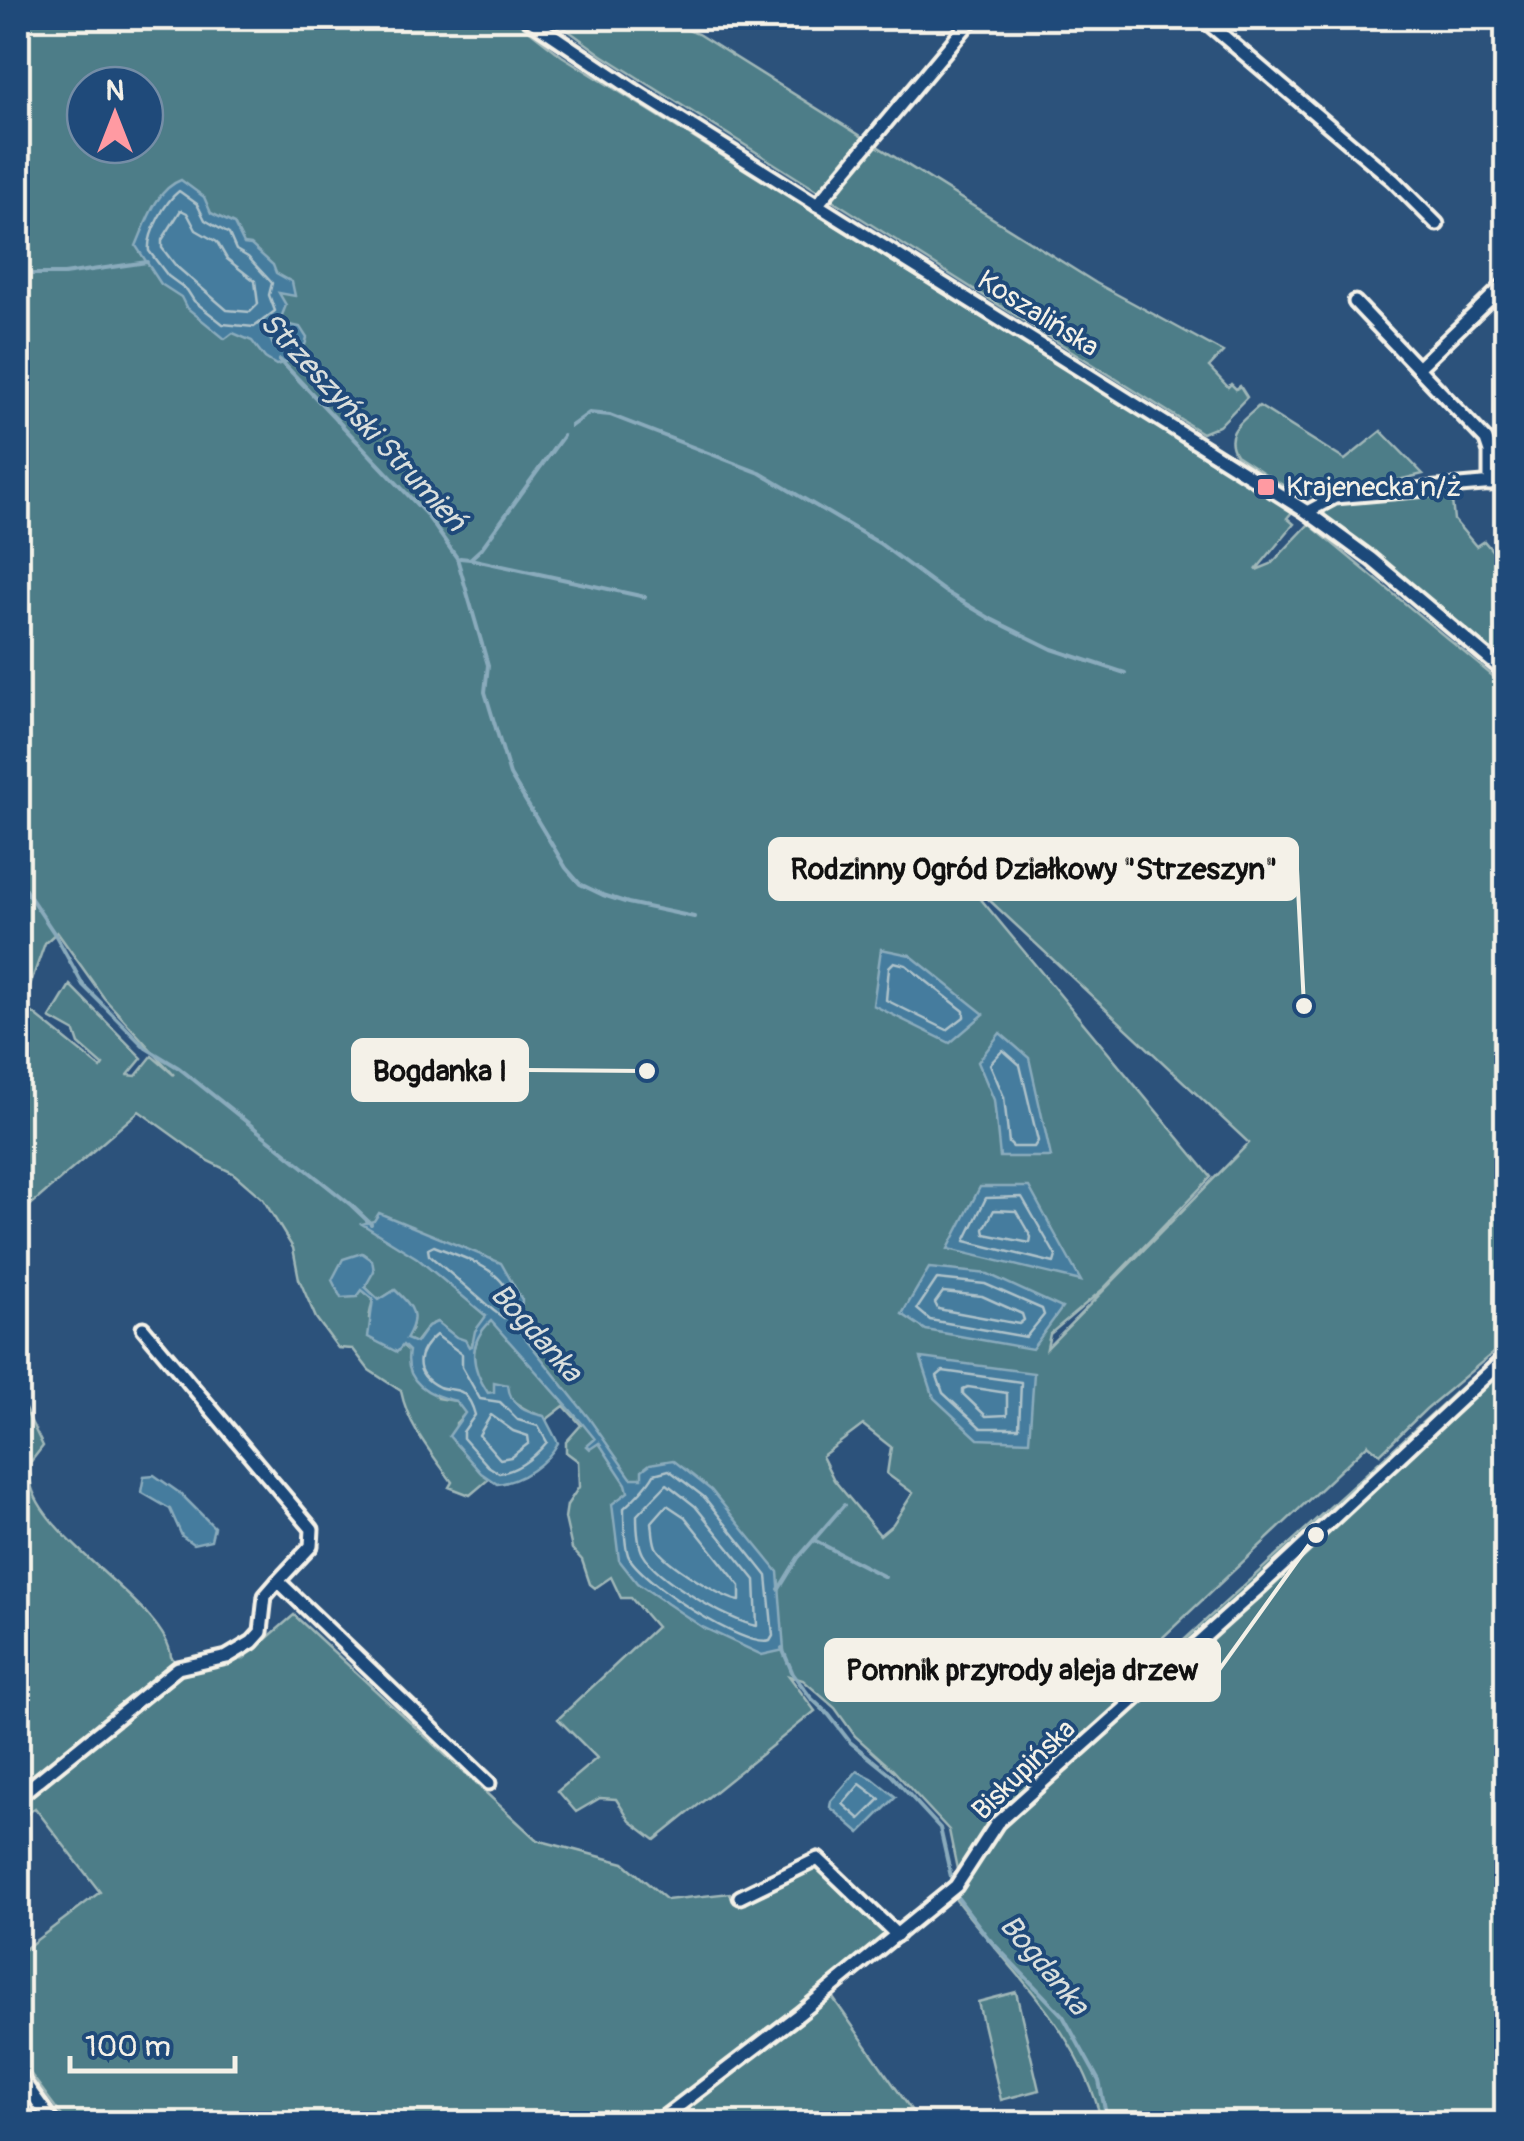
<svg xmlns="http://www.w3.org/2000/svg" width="1524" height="2141" font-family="Pangolin,sans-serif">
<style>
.green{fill:#4d7d88;stroke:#a0b7b8;stroke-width:2.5;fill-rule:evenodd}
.water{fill:#447c9e;stroke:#8aabbc;stroke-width:2.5}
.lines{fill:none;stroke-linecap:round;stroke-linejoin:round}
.shore{stroke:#aec2ca;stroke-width:2.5}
.stream{stroke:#8aabbc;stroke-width:4}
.minor-casing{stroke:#f4f1e8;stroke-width:19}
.minor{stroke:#1f4a7a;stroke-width:11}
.poi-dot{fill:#ff9aa2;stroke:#1f4a7a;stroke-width:4}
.labels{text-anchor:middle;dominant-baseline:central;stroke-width:8;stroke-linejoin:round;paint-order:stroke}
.street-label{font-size:28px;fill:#f4f1e8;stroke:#1f4a7a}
.poi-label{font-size:28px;fill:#f4f1e8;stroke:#1f4a7a;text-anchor:start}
.water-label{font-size:30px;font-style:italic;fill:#dadfdd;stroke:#1f4a7a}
.leader{fill:none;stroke:#f4f1e8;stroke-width:4}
.callout-dot{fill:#f4f1e8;stroke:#1f4a7a;stroke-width:4}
.callout{fill:#f4f1e8;stroke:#f4f1e8;stroke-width:4}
.callout-label{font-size:30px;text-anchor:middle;font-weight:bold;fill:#111}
</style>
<rect width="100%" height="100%" fill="#2c527b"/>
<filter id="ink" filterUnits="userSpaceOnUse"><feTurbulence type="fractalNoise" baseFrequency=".01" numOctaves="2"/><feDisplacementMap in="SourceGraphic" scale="20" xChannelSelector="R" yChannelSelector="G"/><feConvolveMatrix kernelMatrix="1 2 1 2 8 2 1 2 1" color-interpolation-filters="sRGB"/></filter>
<g filter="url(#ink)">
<g class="green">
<path d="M18 18H513L562 56 1293 511 1287 518 1294 524 1256 570 1271 564 1309 524 1506 687V1318L1495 1332 1506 1342 1426 1409 1380 1454 1368 1444 1161 1639 1172 1651 1506 1346V2123H1102C1080 2030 1012 1973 956 1900L958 1874 949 1830 893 1770 855 1736 835 1708 803 1680 789 1676 815 1711 655 1840 630 1821 616 1799 600 1798 576 1812 558 1791 597 1758 558 1719 656 1627 631 1598H621L611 1577 595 1588 590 1584 582 1560 572 1549 565 1518 567 1505 579 1487 578 1461 566 1452V1442L581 1425 564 1406 546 1420 543 1416C516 1410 514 1393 487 1393L471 1363 479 1332 469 1348 437 1322 428 1326 415 1343 406 1339C420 1318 412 1306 395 1290L379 1300 365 1287 373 1269 362 1290 373 1299 369 1318 409 1351 437 1398 456 1401 466 1413 456 1423V1444L489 1479 470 1495 449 1487 452 1482C432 1454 408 1426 401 1391L369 1370 353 1349 338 1348 316 1318 299 1279 293 1248 263 1199 233 1173 208 1161 139 1111 18 1216V1001L101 1068 103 1065 79 1044 75 1032 50 1018 70 985 142 1058 128 1075 136 1076 152 1056 174 1075 104 998 57 932 45 943 24 1002 18 995ZM85 85H145V145H85ZM955 868 1249 1143 1047 1348 1050 1334 1102 1290 1211 1177ZM863 1425 891 1447 887 1474 913 1493 893 1524 880 1535 834 1480 822 1456Z"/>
<polygon points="551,18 659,18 698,34 1096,283 1223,352 1209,367 1228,387 1231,384 1236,389 1240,386 1247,397 1219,426 1202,433 602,55"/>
<path d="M1259 406 1345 460 1381 431 1423 474 1382 484 1384 486 1301 497 1236 455C1222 432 1243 421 1259 406Z"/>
<polygon points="1451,491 1454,520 1476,546 1484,541 1495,554 1506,554 1506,667 1326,519 1324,511 1330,503"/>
<path d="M18 1395 43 1446 29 1464C30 1471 30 1481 32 1488 49 1544 168 1608 171 1657L184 1670 243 1659 294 1615 537 1840 624 1863 667 1900 730 1893 732 1898 745 1904 750 1897 815 1863 884 1927 885 1936 650 2123H67L18 2057V1954L100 1892 35 1808 18 1821Z"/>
<polygon points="1016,1992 1039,2090 1001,2100 978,2002"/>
<polygon points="831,1995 914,2114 916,2123 665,2124"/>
</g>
<g class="water">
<path d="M181 180 204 197 211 213 234 224 244 244 251 245 273 265 276 273 292 282 295 296 279 293 286 305 277 328H265L274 347 277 348 290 325 300 327 307 338C304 355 291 361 276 365L265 358 252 341 233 333 225 339 186 307 181 297 161 284 136 246C146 223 156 189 181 180Z"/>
<polygon points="881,949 910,955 984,1014 950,1043 873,1005"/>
<polygon points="1000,1033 1029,1058 1051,1157 1000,1157 994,1100 978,1062"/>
<polygon points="980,1187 1029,1187 1081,1281 948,1249"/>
<path d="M379 1213 501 1263 522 1300 519 1330 588 1417 631 1478H642V1470L650 1464 673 1460 711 1490 778 1572 784 1650 762 1655 702 1627 637 1583 619 1560 612 1504 628 1492 626 1484 599 1443 590 1449 587 1446 595 1439 582 1423 491 1321C467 1343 471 1367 488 1393L494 1392V1382L508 1385C510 1406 525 1412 544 1416L558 1443C547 1463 521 1482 497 1484L481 1473 449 1436 465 1413 456 1401C430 1396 403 1382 409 1351L403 1345 397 1352 368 1337 373 1299 362 1290 357 1297 341 1298 332 1280 343 1259 362 1253 372 1260 374 1271 365 1287 379 1300 395 1290C414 1308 420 1315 406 1339L416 1343 428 1326 437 1322 456 1337 465 1340 469 1347 472 1346 475 1331 486 1316 417 1258 362 1224 374 1221Z"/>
<polygon points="929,1268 988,1274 1062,1308 1032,1349 926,1330 902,1314"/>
<polygon points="921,1358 1034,1373 1029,1441 978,1439 934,1398"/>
<polygon points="154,1475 181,1494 214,1527 211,1540 193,1544 182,1536 170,1509 141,1492 144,1476"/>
<polygon points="857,1771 872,1778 896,1797 860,1833 830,1807 831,1801"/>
</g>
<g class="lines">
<g class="shore">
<path d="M179 191 197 204 205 220 229 234 236 250 248 257 272 283 269 295 275 311 254 327 223 324 194 301 187 290 168 276 149 251C147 234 165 202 179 191Z"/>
<polygon points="181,210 187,213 196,230 217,242 227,259 255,281 258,304 250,312 227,310 176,266 162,248 162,240"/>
<polygon points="894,962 906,965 964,1011 964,1017 947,1030 886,1000 889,967"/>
<polygon points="1003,1050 1020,1065 1038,1141 1034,1147 1013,1147 1009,1143 1004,1097 990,1064"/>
<polygon points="1022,1197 1056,1256 1054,1263 965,1241 986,1198"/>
<polygon points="994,1210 1016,1211 1031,1237 1030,1243 985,1234 984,1229"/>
<path d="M434 1246C465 1259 520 1272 509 1316L504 1318 494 1311 429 1255 428 1249Z"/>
<polygon points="937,1279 985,1284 1042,1309 1044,1315 1026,1337 930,1320 917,1309"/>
<polygon points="943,1292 982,1296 1022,1314 1024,1320 1019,1324 938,1309 935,1303"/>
<path d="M436 1335 462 1354V1367L480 1399 500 1402 518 1420 538 1426 547 1442C535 1456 518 1471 499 1473L488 1466 463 1438V1432L475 1415C473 1407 470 1399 463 1393 456 1388 446 1390 439 1387 411 1373 416 1352 436 1335Z"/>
<polygon points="943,1371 1021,1382 1019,1428 981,1428 943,1393 937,1376"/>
<polygon points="968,1387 1007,1393 1007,1415 986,1416 963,1394 963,1389"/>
<polygon points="491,1415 513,1431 528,1436 529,1443 511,1457 500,1459 479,1435"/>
<path d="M669 1470 704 1497 767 1576 773 1636 770 1641C746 1650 638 1580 628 1555 624 1542 624 1522 624 1508 633 1500 649 1484 654 1474Z"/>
<path d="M667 1484 695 1506 755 1580 757 1626C730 1622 656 1578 643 1554 637 1543 637 1526 637 1515Z"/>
<path d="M667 1505 685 1517 740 1586V1601C724 1599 664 1563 656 1547 653 1540 653 1530 652 1522Z"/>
<polygon points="860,1784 880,1799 860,1819 843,1804"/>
</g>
<g class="stream">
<polyline points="27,274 64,274 147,262"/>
<polyline points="18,275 21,274"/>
<polyline points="280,360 426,514 457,558 488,665 485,692 510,775 566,868 580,884 603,895 628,903 694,917"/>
<polyline points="571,426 589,413 610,415 760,473 879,543 944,591 991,619 1052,649 1125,673"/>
<polyline points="460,558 470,559 481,549 563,436"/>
<polyline points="470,559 645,597"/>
<polyline points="18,879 56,936 83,985 146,1048 179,1068 351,1205 371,1224"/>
<polyline points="814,1540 885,1577"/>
<polyline points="779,1589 798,1558 844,1505"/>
<polyline points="782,1648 793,1674 811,1698 829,1715 850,1742 891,1775 940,1828 952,1881"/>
<polyline points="957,1897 988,1938 1063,2016 1099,2081 1108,2124"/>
</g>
<g class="minor-casing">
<g id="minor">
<polyline points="527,18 634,90 1307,512 1371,559 1506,673"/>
<polyline points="1202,18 1393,180 1437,224"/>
<polyline points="817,205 973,18"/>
<polyline points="1355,302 1486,440 1490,452 1490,484"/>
<polyline points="1418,368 1506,283"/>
<polyline points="1307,512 1335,497 1506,482"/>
<polyline points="143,1328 312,1529 311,1546 278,1581"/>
<polyline points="18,1797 178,1668 227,1657 252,1642 261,1632 265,1596 278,1581 489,1783"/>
<polyline points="740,1897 818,1859 897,1935"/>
<polyline points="18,2074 54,2124"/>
<polyline points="655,2124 798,2015 956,1886 997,1823 1261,1586 1506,1357"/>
</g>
</g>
<use href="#minor" class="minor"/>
</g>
</g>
<rect class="poi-dot" x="1256" y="477" width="20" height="20" rx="5"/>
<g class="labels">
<g class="street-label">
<text transform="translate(1038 314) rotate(32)">Koszalińska</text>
<text transform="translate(1024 1770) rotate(-44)">Biskupińska</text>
</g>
<g class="poi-label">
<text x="1286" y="487">Krajenecka n/ż</text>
</g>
<g class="water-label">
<text transform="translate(363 422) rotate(47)">Strzeszyński Strumień</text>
<text transform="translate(536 1333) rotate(48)">Bogdanka</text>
<text transform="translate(1044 1965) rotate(50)">Bogdanka</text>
</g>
</g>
<path class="leader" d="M1304 1006L1297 869M647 1071L527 1070M1316 1535L1219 1670"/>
<g class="callout-dot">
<circle cx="1304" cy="1006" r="10"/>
<circle cx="647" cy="1071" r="10"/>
<circle cx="1316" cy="1535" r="10"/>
</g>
<g class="callout">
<rect x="770" y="839" width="527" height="60" rx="10"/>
<rect x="353" y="1040" width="174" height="60" rx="10"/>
<rect x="826" y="1640" width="393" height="60" rx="10"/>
</g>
<g class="callout-label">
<text x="1034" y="879">Rodzinny Ogród Działkowy "Strzeszyn"</text>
<text x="440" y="1081">Bogdanka I</text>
<text x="1022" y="1680">Pomnik przyrody aleja drzew</text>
</g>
<rect width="1524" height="2141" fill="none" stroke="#1f4a7a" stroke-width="60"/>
<rect x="30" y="30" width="1464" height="2081" fill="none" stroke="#f4f1e8" stroke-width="4" filter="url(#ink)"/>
<g transform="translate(115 115)"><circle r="48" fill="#1f4a7a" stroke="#748da6" stroke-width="2.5"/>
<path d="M0-8L18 38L0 25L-18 38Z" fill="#ff9aa2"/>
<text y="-15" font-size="28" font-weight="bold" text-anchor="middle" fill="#f4f1e8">N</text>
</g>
<path d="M70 2056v15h165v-15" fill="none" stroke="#f4f1e8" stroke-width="5"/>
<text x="85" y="2056" font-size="30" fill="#f4f1e8" stroke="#1f4a7a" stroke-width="8" paint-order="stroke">100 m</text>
</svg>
